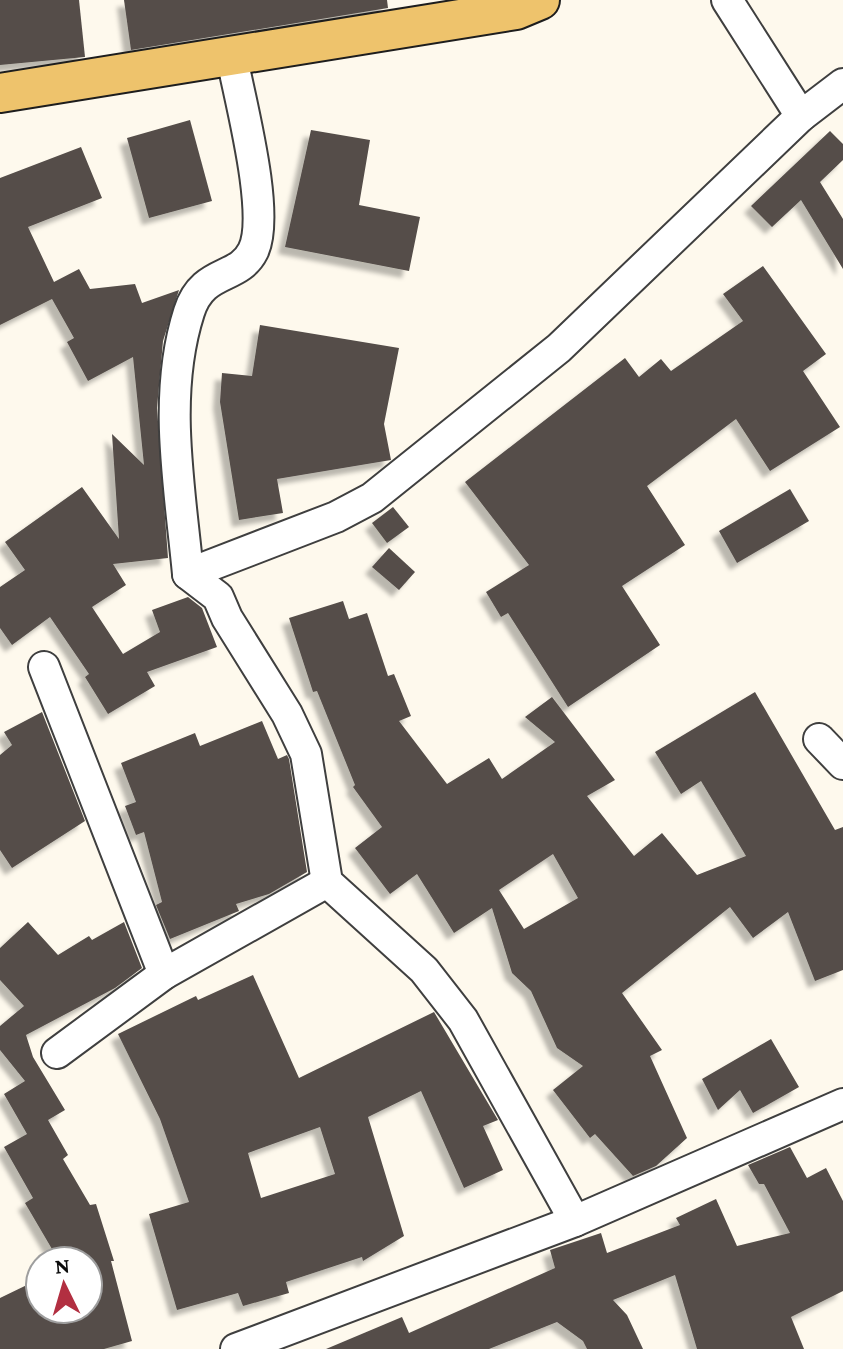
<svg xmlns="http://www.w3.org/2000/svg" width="843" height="1349" font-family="'Crimson Pro',serif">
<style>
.building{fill:#544d49;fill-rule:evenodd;filter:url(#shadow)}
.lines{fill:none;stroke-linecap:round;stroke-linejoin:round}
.minor-casing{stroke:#3f3f3f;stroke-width:34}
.major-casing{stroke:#1d1d1d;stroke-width:42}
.minor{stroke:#fff;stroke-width:30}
.major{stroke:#eec36c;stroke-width:38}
</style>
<defs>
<filter id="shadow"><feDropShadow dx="-7" dy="7" stdDeviation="2" flood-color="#0004"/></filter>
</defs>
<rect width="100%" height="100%" fill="#fef9ed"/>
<g class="building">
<polygon points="0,0 79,0 85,57 0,65"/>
<polygon points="124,0 387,0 388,8 131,50"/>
<polygon points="190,120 212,201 149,218 127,138"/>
<polygon points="311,130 370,140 359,205 420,217 409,271 285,247"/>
<polygon points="830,131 843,144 843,160 820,182 843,219 843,269 801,200 772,227 751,206"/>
<polygon points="81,147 102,198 28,227 54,282 79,269 90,289 135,284 142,303 179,290 163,341 157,408 168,558 113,564 126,585 92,607 123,654 160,632 152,610 188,597 202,608 217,647 147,672 155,686 108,714 85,677 89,674 50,617 12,645 0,628 0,587 25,570 5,542 82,487 119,539 112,434 144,465 133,357 88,381 67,342 74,338 52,299 0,325 0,178"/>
<polygon points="763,266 826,354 803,371 840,427 770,471 736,419 647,486 685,545 622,586 660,645 568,707 508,613 501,617 486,592 529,565 465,482 625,358 639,377 661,359 671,371 743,321 723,294"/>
<polygon points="260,325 399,348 384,424 391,460 277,479 283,513 239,520 220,402 222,373 252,376"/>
<polygon points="790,489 809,521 737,563 719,531"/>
<polygon points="393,507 409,527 387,543 372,523"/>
<polygon points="389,548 415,572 399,590 372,567"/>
<path d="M343 601 349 619 367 613 388 676 394 674 411 716 399 721 447 784 489 758 502 779 555 742 525 717 552 697 615 780 587 796 634 856 662 833 697 875 746 856 701 781 681 794 655 752 755 692 835 830 843 827V970L815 981 788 912 753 938 730 907 622 993 662 1050 650 1056 687 1138 656 1166 633 1176 595 1134 590 1138 553 1090 583 1066 557 1048 531 991 512 973 492 908 454 933 417 874 390 894 355 848 382 827 353 787 355 785 317 691 313 692 289 618ZM553 854 578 898 524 929 499 890Z"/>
<polygon points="42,712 85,821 12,868 0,850 0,755 12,745 4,732"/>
<polygon points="262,721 278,759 287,755 289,759 307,872 269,894 236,904 239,911 170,939 156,905 162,902 144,832 136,835 125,806 136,802 121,763 195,733 200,746"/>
<polygon points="28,922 58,955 89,936 92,940 124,922 142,968 115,988 26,1035 33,1057 65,1110 48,1120 68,1155 63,1159 90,1205 96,1204 114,1261 111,1261 132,1341 104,1349 0,1349 0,1298 31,1283 40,1309 88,1309 88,1261 59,1261 25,1203 33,1198 4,1147 27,1134 4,1094 25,1081 0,1050 0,1026 24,1006 0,980 0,948"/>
<path d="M253 975 299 1078 434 1012 498 1120 483 1126 503 1170 464 1188 421 1091 368 1117 404 1236 363 1261 362 1257 286 1282 289 1293 243 1306 238 1293 177 1310 149 1214 189 1202 160 1119 118 1034 196 996 198 1000ZM320 1127 335 1174 261 1198 248 1153Z"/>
<polygon points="771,1039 799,1087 753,1113 740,1090 718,1110 702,1079"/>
<polygon points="790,1147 807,1178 826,1168 843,1201 843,1291 791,1317 804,1349 697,1349 675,1275 613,1300 627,1315 643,1349 587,1349 583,1341 557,1322 489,1349 326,1349 402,1317 409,1333 555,1268 550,1250 601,1233 607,1253 680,1225 676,1218 716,1199 737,1246 790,1233 764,1184 759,1184 748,1165"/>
</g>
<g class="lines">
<g class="minor-casing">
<g id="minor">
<polyline points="727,0 801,116"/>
<path d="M232 58C240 100 271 215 253 251 238 281 203 268 189 312 162 396 180 488 188 574L218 597 227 618 287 714 306 754 327 882 424 970 463 1020 575 1221"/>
<polyline points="188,574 336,517 372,498 559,348 801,116 843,84"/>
<polyline points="44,667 164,974"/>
<polyline points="819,739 843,764"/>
<polyline points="57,1053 164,974 327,882"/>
<polyline points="236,1349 575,1221 843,1104"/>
</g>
</g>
<g class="major-casing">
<polyline id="major" points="0,93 516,10 540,0"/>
</g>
<use href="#minor" class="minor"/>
<use href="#major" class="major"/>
</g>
<g transform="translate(64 1285) rotate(355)"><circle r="38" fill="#ffffff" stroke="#9e9e9e" stroke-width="2"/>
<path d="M0-6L14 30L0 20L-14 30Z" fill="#b22f41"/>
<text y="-12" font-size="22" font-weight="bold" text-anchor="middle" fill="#0c0c0c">N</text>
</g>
</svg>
